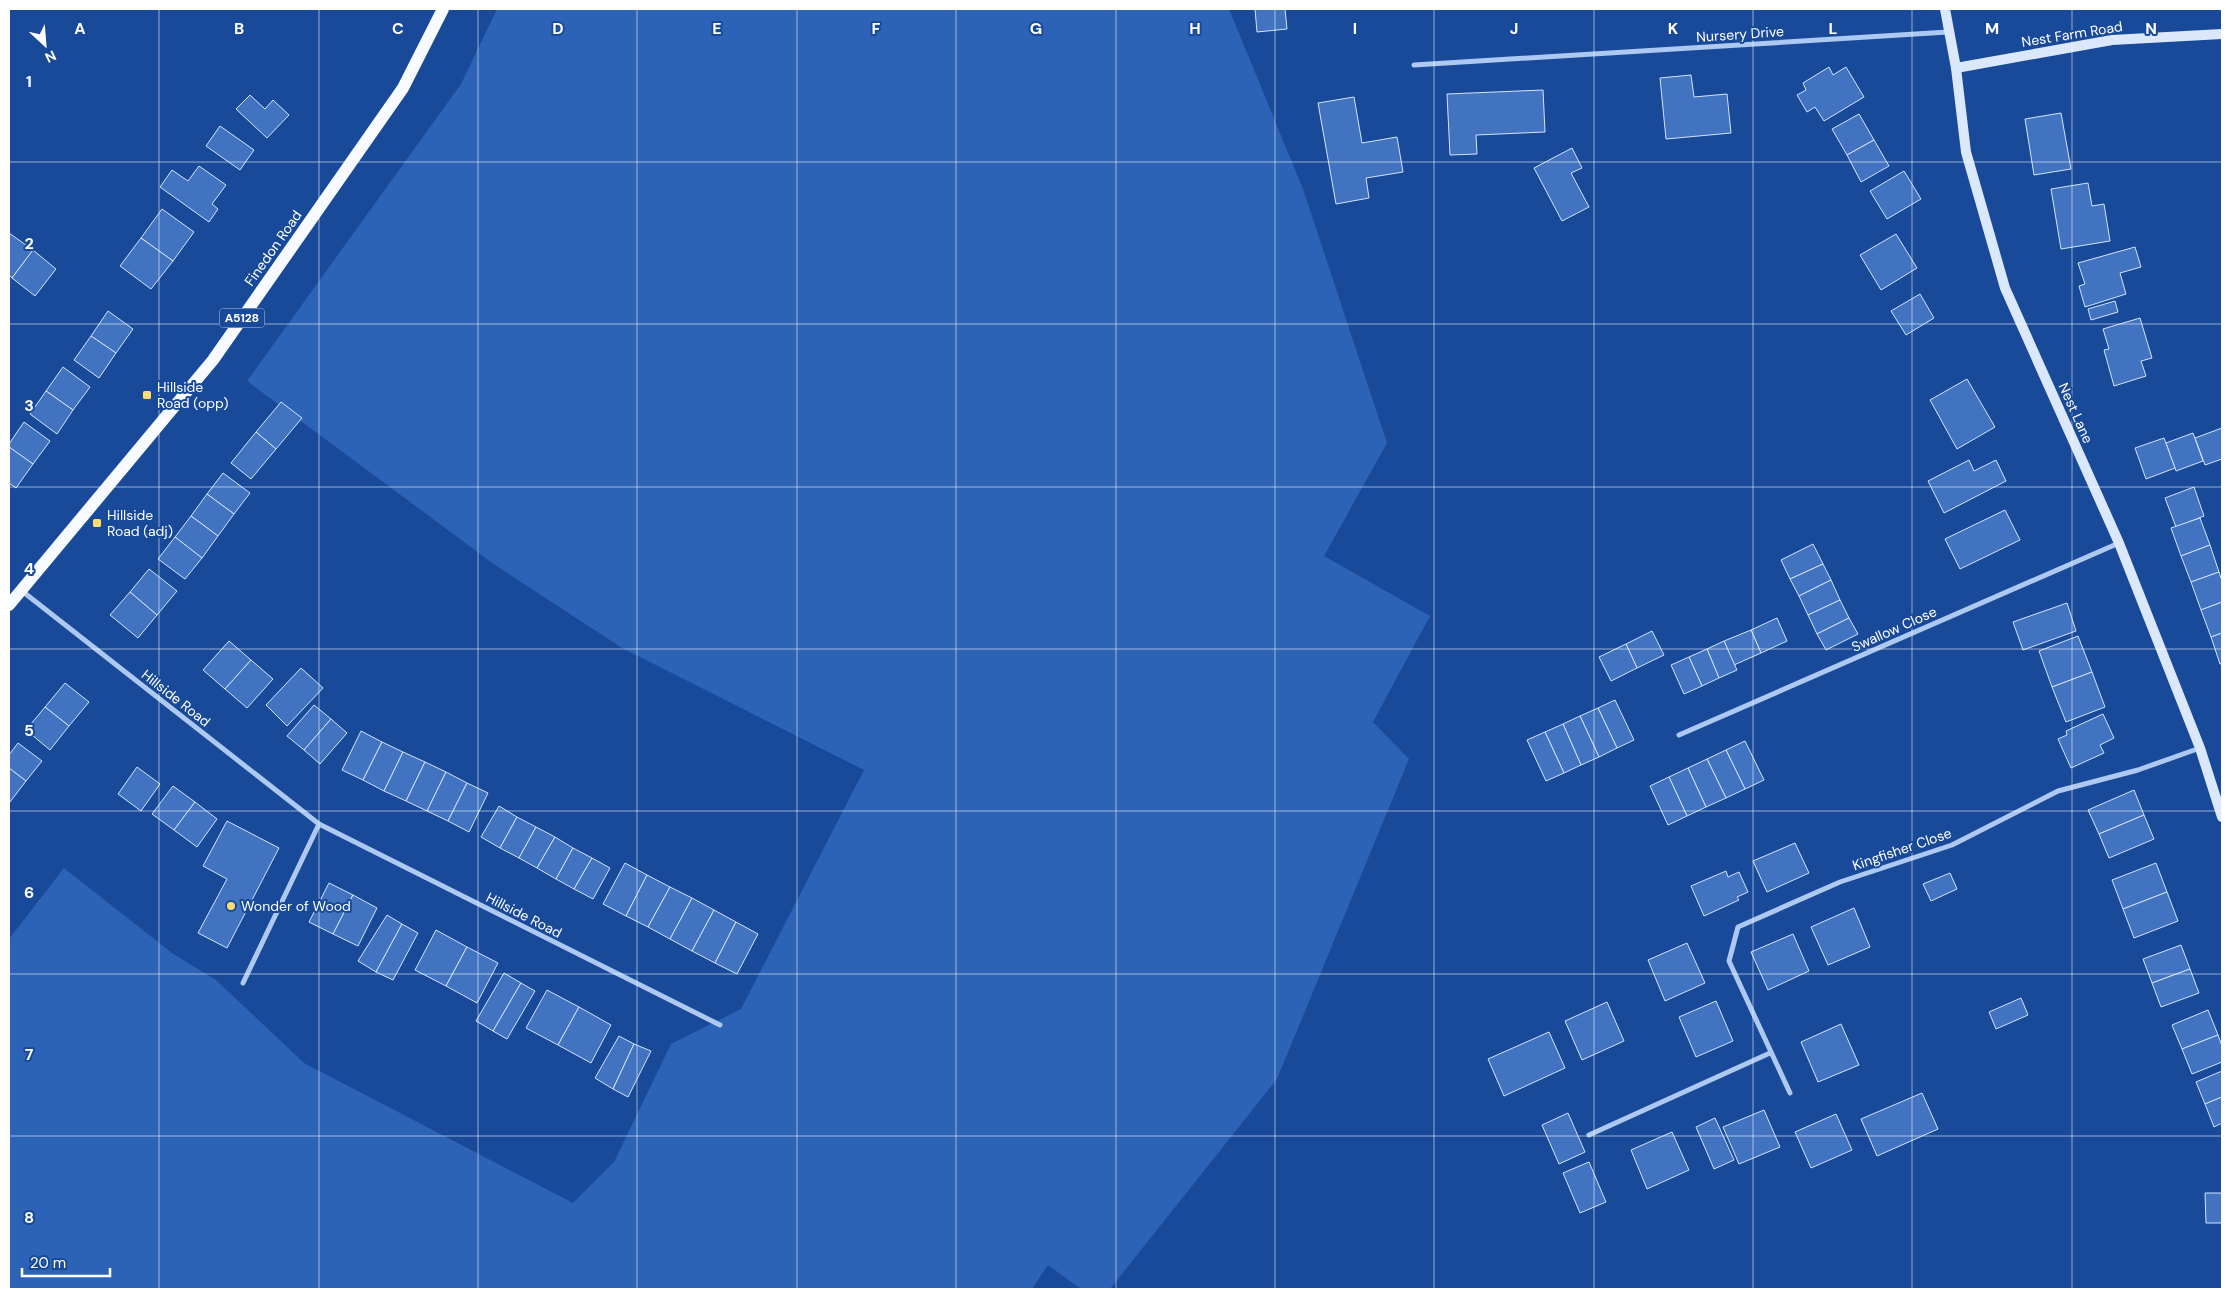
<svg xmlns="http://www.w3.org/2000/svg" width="2231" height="1298" font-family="'DM Sans',sans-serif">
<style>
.green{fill:#2c63b6}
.building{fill:#4173c0;stroke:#d4e4fc}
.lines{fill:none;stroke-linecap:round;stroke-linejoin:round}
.street{stroke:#adc8f1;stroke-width:5}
.secondary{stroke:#dbe8fc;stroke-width:10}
.primary{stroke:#f7faff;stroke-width:12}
.grid{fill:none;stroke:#fff;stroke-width:1;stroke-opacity:0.55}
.poi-dot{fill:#ffdc6d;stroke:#184a99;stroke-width:2}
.labels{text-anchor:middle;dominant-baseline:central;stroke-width:4;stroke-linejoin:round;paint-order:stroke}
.shield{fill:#184a99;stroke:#bac9e0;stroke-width:1}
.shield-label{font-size:12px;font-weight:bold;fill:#fff}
.street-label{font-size:14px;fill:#fff;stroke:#184a99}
.poi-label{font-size:14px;fill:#fff;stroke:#184a99;text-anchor:start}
.grid-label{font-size:16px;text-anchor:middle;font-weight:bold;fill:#fff;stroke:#184a99;stroke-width:4;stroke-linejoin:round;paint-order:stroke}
</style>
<rect width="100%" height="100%" fill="#184a99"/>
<polygon class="green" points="497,9 1229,9 1303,189 1387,443 1324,556 1430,616 1373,722 1409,759 1277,1079 1110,1289 1081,1289 1048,1265 1032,1289 9,1289 9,939 64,868 172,953 216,980 304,1063 573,1203 614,1162 671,1044 741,1009 864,770 622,648 495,565 247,381 461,84"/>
<g class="building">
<polygon points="1255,9 1285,9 1287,29 1257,32"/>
<polygon points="1829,67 1833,75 1846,67 1864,97 1824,121 1815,107 1807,112 1797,95 1806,90 1803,83"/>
<polygon points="1691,75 1694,97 1727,94 1731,133 1666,139 1660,78"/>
<polygon points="1543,90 1545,132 1476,135 1477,154 1450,155 1447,94"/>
<polygon points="250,95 265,109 273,100 289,115 267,138 236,109"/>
<polygon points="1354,97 1362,143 1397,137 1403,172 1366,178 1369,198 1336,204 1318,103"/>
<polygon points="2061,113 2071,169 2034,175 2025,119"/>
<polygon points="1859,114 1874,140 1847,155 1832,129"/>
<polygon points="220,126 254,150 240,170 206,146"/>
<polygon points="1874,140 1889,166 1861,182 1847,155"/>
<polygon points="1572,148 1582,168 1571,173 1589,207 1562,221 1534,168"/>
<polygon points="199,166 226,185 212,204 218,209 209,222 160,187 172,170 188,181"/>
<polygon points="1904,171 1921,199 1887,219 1870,191"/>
<polygon points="2088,183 2092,206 2104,204 2110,241 2061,249 2051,189"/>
<polygon points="162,209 194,232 173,261 141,238"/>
<polygon points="9,233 33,250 12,278 9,275"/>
<polygon points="1896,234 1917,268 1881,290 1860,255"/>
<polygon points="141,238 173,261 151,289 120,266"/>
<polygon points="2135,247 2141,267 2120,273 2126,294 2085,307 2079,286 2085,284 2078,263"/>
<polygon points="33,250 56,269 35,296 12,278"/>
<polygon points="1920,294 1934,318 1906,335 1891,311"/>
<polygon points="2115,301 2118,312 2091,320 2088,309"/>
<polygon points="108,311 133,329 116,353 91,336"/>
<polygon points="2140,318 2152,358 2141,361 2146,376 2114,386 2104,350 2109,349 2103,329"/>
<polygon points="91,336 116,353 99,378 74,360"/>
<polygon points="63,367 90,387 73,410 46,391"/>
<polygon points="1967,379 1995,427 1957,449 1930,400"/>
<polygon points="46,391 73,410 57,434 30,414"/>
<polygon points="281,402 302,418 276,449 256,432"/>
<polygon points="24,422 50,441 33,464 9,447 9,444"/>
<polygon points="2222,428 2222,459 2205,465 2195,438"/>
<polygon points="256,432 276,449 251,479 231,463"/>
<polygon points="2193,433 2203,461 2176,471 2166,443"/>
<polygon points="2164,438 2175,468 2146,479 2135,448"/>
<polygon points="9,447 33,464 16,488 9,483"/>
<polygon points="1969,460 1974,471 1996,460 2006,481 1944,513 1928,481"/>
<polygon points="223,473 250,493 234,514 207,494"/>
<polygon points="2194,487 2204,516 2176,527 2165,498"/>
<polygon points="207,494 234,514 218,536 191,516"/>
<polygon points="2005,510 2020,540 1960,569 1945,539"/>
<polygon points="191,516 218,536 202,558 175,537"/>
<polygon points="2200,518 2210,545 2181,556 2171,528"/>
<polygon points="175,537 202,558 185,579 158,559"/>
<polygon points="1813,544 1823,564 1790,579 1781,560"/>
<polygon points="2210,545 2219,572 2191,582 2181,556"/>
<polygon points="1823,564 1831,580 1799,596 1790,579"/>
<polygon points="149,569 177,591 157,615 130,592"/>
<polygon points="2219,572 2222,581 2222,602 2201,610 2191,582"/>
<polygon points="1831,580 1840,600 1808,615 1799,596"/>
<polygon points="130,592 157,615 138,638 110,615"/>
<polygon points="1840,600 1849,618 1817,634 1808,615"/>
<polygon points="2222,602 2222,633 2211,637 2201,610"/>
<polygon points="2067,603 2076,631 2023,650 2013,622"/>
<polygon points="1777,618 1787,641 1761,653 1751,630"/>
<polygon points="1849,618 1858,634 1826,650 1817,634"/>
<polygon points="1751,630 1761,653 1734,665 1724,641"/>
<polygon points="1652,631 1664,655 1637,668 1626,644"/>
<polygon points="2222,633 2222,664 2220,664 2211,637"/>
<polygon points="2078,636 2092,672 2052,687 2039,651"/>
<polygon points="229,641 251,660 225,689 203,670"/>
<polygon points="1724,641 1737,670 1719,678 1707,649"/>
<polygon points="1626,644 1637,668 1611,681 1599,657"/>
<polygon points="1707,649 1719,678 1702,686 1689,657"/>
<polygon points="1689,657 1702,686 1684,694 1671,665"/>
<polygon points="251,660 273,679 247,708 225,689"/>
<polygon points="301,668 323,688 287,726 266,705"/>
<polygon points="2092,672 2105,707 2066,722 2052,687"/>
<polygon points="65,683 89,702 69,726 45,707"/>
<polygon points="1615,700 1634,740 1617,748 1598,708"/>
<polygon points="314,705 331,719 304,750 287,736"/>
<polygon points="45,707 69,726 50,750 26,730"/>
<polygon points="1598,708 1617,748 1599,757 1580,716"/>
<polygon points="2103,714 2114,738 2100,745 2104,753 2071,768 2058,739 2067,735 2066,731"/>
<polygon points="1580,716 1599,757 1581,765 1563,724"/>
<polygon points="331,719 347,733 320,764 304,750"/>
<polygon points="1563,724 1581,765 1564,773 1545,732"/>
<polygon points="361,731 382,742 363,780 342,770"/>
<polygon points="1545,732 1564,773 1546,781 1527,740"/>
<polygon points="1745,741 1764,780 1745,789 1726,750"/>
<polygon points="382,742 403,752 384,791 363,780"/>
<polygon points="18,743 42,761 26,781 9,768 9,755"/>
<polygon points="1726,750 1745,789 1726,798 1707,759"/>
<polygon points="403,752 425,762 406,801 384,791"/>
<polygon points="1707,759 1726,798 1706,807 1688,768"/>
<polygon points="425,762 446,772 427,811 406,801"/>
<polygon points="137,767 160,784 141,811 118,794"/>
<polygon points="9,768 26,781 10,802 9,802"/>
<polygon points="1688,768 1706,807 1687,816 1669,777"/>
<polygon points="446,772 467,783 448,821 427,811"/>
<polygon points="1669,777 1687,816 1668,825 1650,786"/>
<polygon points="467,783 488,793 469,832 448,821"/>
<polygon points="173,786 195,802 174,830 152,814"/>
<polygon points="2134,790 2144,815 2099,834 2088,810"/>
<polygon points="195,802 217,819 197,847 174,830"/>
<polygon points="499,806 517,817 500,848 481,837"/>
<polygon points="2144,815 2154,839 2109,858 2099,834"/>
<polygon points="517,817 536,827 519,858 500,848"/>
<polygon points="227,821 279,848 227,948 198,933 227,879 203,866"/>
<polygon points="536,827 555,837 537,868 519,858"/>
<polygon points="555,837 573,848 556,879 537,868"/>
<polygon points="1795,843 1809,873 1767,892 1753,861"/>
<polygon points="573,848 592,858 574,889 556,879"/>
<polygon points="592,858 610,868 593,899 574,889"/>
<polygon points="625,863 647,875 626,916 603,904"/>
<polygon points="2156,863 2167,892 2123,909 2112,880"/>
<polygon points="1726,871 1728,877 1739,872 1748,892 1737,897 1739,900 1704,916 1691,886"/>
<polygon points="1950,873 1957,889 1931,901 1923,884"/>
<polygon points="647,875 670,887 648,927 626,916"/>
<polygon points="329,883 353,895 333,934 309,922"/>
<polygon points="670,887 692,898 670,939 648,927"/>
<polygon points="2167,892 2178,921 2134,938 2123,909"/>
<polygon points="353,895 377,908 358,946 333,934"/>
<polygon points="692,898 714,910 692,951 670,939"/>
<polygon points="1854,908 1870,947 1828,965 1811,927"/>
<polygon points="714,910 736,922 715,963 692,951"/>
<polygon points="387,915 402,924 376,972 358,961"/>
<polygon points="736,922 758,934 737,974 715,963"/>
<polygon points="402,924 418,933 393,980 376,972"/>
<polygon points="436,930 467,947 446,986 415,970"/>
<polygon points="1793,934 1809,971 1768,990 1751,952"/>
<polygon points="1687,943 1705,983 1665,1001 1648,960"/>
<polygon points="2181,945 2190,969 2152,983 2143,959"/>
<polygon points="467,947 498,963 477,1003 446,986"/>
<polygon points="2190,969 2199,993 2161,1007 2152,983"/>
<polygon points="504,973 521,983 493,1031 476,1021"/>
<polygon points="521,983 535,991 507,1039 493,1031"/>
<polygon points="547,990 579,1007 558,1045 526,1028"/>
<polygon points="2021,998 2028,1015 1996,1029 1989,1012"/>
<polygon points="1716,1001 1733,1041 1696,1057 1679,1017"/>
<polygon points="1607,1002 1624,1041 1582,1060 1565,1021"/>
<polygon points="579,1007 611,1025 591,1063 558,1045"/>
<polygon points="2208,1010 2218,1035 2182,1049 2172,1025"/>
<polygon points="1841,1024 1859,1065 1818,1082 1801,1042"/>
<polygon points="1549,1032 1565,1068 1504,1096 1488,1059"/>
<polygon points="2218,1035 2222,1046 2222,1062 2192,1074 2182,1049"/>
<polygon points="619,1036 634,1044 613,1089 595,1078"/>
<polygon points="634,1044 651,1051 628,1097 613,1089"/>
<polygon points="2222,1071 2222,1097 2205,1104 2196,1082"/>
<polygon points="1922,1093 1938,1129 1877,1156 1861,1119"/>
<polygon points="2222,1097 2222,1123 2214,1127 2205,1104"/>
<polygon points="1764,1110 1780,1147 1739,1164 1723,1127"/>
<polygon points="1568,1113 1585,1152 1559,1164 1542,1125"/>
<polygon points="1836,1114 1852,1150 1811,1168 1795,1132"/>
<polygon points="1715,1118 1734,1160 1714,1169 1696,1127"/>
<polygon points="1672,1132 1689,1170 1647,1189 1631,1150"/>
<polygon points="1589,1162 1606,1202 1580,1213 1563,1173"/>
<polygon points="2205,1193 2222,1193 2222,1223 2206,1223"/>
</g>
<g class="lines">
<g class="street">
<polyline points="1414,65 1948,32"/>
<polyline points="22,591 319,824 720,1025"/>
<polyline points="1679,735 2119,543"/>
<polyline points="243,983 319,824"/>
<polyline points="1790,1093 1729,961 1738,927 1840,882 1952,845 2058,791 2138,770 2200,748"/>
<polyline points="1589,1135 1770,1053"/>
</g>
<g class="secondary">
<polyline points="1945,9 1956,68 1966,152 2005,288 2119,543 2200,748 2222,817"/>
<polyline points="1956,68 2112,40 2222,34"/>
</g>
<polyline class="primary" points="9,605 213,360 403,88 443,9"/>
</g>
<path class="grid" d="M159 9V1289M319 9V1289M478 9V1289M637 9V1289M797 9V1289M956 9V1289M1116 9V1289M1275 9V1289M1434 9V1289M1594 9V1289M1753 9V1289M1912 9V1289M2072 9V1289M9 162H2222M9 324H2222M9 487H2222M9 649H2222M9 811H2222M9 974H2222M9 1136H2222"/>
<g class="poi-dot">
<rect x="142" y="390" width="10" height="10" rx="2.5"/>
<rect x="92" y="518" width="10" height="10" rx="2.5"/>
<circle cx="231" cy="906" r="5"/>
</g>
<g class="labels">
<rect class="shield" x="219.5" y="308.5" width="45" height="19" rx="4"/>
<g class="shield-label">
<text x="242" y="318">A5128</text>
</g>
<g class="street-label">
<text transform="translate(1740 34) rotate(-4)">Nursery Drive</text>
<text transform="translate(2072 34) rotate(-9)">Nest Farm Road</text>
<text transform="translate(273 248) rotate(-55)">Finedon Road</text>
<text transform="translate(2076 413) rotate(66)">Nest Lane</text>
<text transform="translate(1894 629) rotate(-24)">Swallow Close</text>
<text transform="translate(176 698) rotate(38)">Hillside Road</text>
<text transform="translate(1902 849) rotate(-19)">Kingfisher Close</text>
<text transform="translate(524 915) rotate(27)">Hillside Road</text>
</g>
<g class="poi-label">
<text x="157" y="387">Hillside<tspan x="157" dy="16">Road (opp)</tspan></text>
<text x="107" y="515">Hillside<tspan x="107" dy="16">Road (adj)</tspan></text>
<text x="241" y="906">Wonder of Wood</text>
</g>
</g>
<g class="grid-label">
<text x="80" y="34">A</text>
<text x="239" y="34">B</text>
<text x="398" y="34">C</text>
<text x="558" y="34">D</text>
<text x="717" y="34">E</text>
<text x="876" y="34">F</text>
<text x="1036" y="34">G</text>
<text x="1195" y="34">H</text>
<text x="1355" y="34">I</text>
<text x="1514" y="34">J</text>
<text x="1673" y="34">K</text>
<text x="1833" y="34">L</text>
<text x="1992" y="34">M</text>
<text x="2151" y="34">N</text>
<text x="29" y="87">1</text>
<text x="29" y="249">2</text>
<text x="29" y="411">3</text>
<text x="29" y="574">4</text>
<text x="29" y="736">5</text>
<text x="29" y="898">6</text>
<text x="29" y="1060">7</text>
<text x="29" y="1223">8</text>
</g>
<rect width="2231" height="1298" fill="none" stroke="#ffffff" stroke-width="20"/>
<g transform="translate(45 45) rotate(154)" stroke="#184a99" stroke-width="4" paint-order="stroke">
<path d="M0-4L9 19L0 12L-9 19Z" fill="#ffffff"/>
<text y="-8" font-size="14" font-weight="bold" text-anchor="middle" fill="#ffffff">N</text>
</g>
<path d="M22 1268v8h88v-8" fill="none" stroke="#ffffff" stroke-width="2.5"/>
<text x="30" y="1268" font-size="15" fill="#ffffff" stroke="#184a99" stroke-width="4" paint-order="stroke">20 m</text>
</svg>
